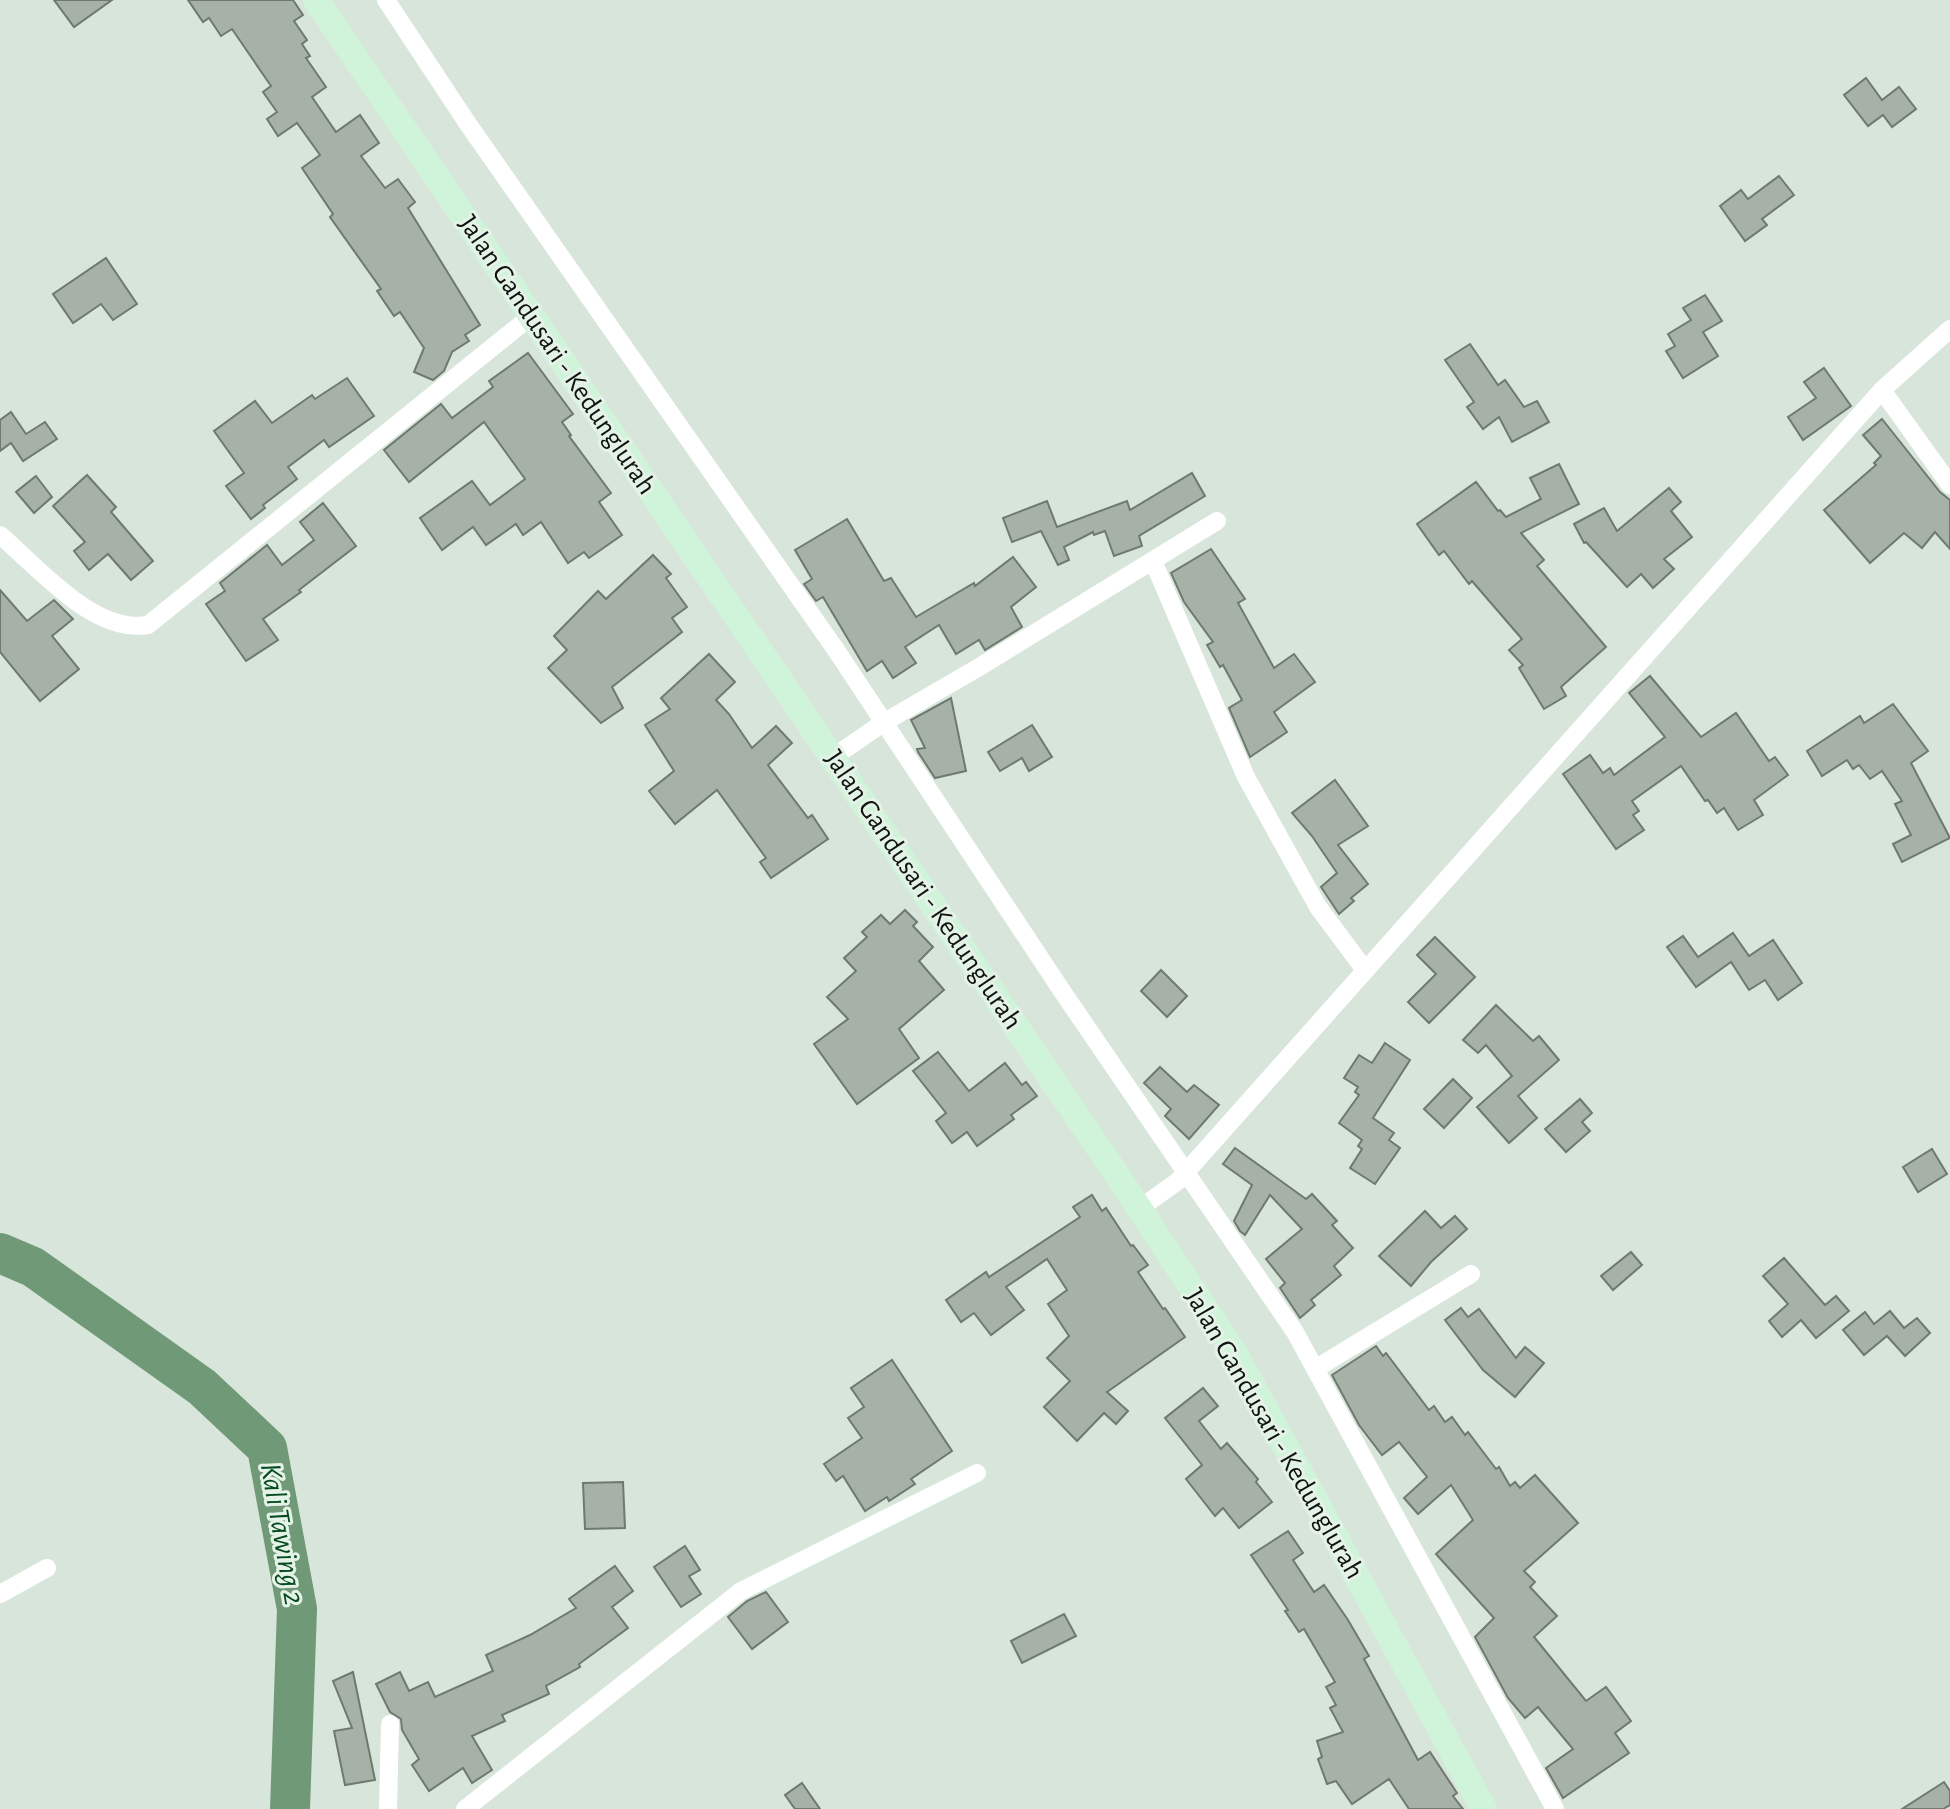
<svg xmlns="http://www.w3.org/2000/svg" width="1950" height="1809" font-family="'Alegreya Sans',sans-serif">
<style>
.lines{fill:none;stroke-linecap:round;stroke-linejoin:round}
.river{stroke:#709978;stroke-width:40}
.building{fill:#a6b2a8;stroke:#6e7a70;stroke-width:2}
.street{stroke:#fff;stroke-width:18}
.secondary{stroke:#d0f4da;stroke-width:26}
.labels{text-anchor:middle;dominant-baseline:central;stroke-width:6;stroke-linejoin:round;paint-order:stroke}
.street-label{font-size:28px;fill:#0f1410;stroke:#e5f2e7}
.water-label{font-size:30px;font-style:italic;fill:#054b20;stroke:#e5f2e7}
</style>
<rect width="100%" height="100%" fill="#d8e5da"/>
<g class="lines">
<polyline class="river" points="0,1253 33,1267 202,1387 267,1448 297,1609 290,1809"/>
</g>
<g class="building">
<polygon points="54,0 112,0 74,27"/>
<polygon points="188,0 293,0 303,15 294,21 307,40 302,44 310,56 306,58 326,87 312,97 336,132 360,115 379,143 361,156 385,188 398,179 415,202 408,208 480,325 465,335 469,341 452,352 444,371 433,380 414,372 424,348 400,312 394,316 377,291 381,289 330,217 333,214 302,168 320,155 297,123 278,136 267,119 277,112 263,92 271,86 232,29 221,36 209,18 203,22"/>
<polygon points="1866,78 1882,100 1899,87 1916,109 1892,127 1883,115 1868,126 1844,95"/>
<polygon points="1779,176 1794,195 1762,219 1767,225 1745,241 1720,206 1741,190 1748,199"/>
<polygon points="106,258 137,304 113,320 101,304 73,323 53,294"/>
<polygon points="1705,295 1722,321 1703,332 1718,356 1683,378 1666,351 1675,346 1668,334 1691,320 1683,308"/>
<polygon points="1470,344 1498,385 1505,380 1524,407 1537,401 1549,422 1512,442 1499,417 1483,429 1467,407 1474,402 1445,360"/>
<polygon points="528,353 573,414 562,422 571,435 569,436 611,493 599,502 622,535 589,558 584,552 568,563 541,522 523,535 516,524 486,545 473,527 442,550 420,518 472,481 490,505 525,479 484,422 409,482 384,450 441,404 452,418 493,387 489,381"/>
<polygon points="1824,368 1851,406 1803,440 1788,417 1816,398 1804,382"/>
<polygon points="347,378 374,416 329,447 324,440 288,467 297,479 263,505 265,508 251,519 226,486 244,473 214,431 255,401 272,423 312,395 315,399"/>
<polygon points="11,412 26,434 45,422 57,439 23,461 11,443 0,451 0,420"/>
<polygon points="1882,419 1940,492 1950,500 1950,549 1935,532 1922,548 1904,533 1870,563 1824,510 1876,465 1874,463 1881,456 1863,435"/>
<polygon points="1559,464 1579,504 1521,533 1544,560 1537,566 1606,647 1561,687 1566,696 1544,709 1519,668 1523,665 1509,650 1522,639 1472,581 1469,584 1444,551 1439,555 1417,524 1476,482 1498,511 1500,510 1506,517 1541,499 1530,478"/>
<polygon points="1192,473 1205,496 1139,536 1142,546 1114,556 1105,531 1094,535 1093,532 1064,547 1069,560 1058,565 1041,531 1012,542 1003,518 1047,501 1057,527 1127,501 1130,510"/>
<polygon points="87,475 116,507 111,512 153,561 131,580 108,554 89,570 74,551 85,542 53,506"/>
<polygon points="36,476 52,497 34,513 16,492"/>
<polygon points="1669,488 1681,502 1671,511 1692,537 1664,559 1674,569 1653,588 1641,574 1627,587 1586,542 1584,543 1574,524 1604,508 1617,531"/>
<polygon points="323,503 356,546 299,590 301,592 263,619 278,640 246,661 206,604 225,591 220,583 267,545 282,565 314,540 300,522"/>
<polygon points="847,519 884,581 891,578 916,617 974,583 975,586 1013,557 1036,587 1011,607 1022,627 985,650 979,640 956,654 939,625 905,647 916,663 893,678 882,661 867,671 823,597 816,601 804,584 812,579 795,550"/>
<polygon points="1211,549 1245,599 1238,603 1274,668 1294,654 1315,682 1274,712 1287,732 1250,757 1229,708 1242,700 1223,665 1220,667 1207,645 1213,642 1184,602 1171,573"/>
<polygon points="653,555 671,574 666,578 687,607 672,618 682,632 612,687 623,708 601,723 548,668 567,650 554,636 598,591 606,599"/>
<polygon points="0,590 27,621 54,600 73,619 52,636 79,669 40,701 0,652"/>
<polygon points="709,654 735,682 716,700 729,714 752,748 776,726 792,743 768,765 808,818 812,815 828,839 771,878 760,862 766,858 717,790 675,824 649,791 674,771 645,725 670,709 661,698"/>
<polygon points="1650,676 1701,737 1736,713 1769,761 1775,757 1788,775 1754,800 1763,815 1738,830 1724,808 1717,813 1708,800 1705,801 1681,766 1632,801 1639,811 1633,815 1644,830 1616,849 1563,774 1590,755 1603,773 1610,768 1614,775 1665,737 1629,693"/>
<polygon points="951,698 966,771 935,778 918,752 917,749 925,748 911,720"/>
<polygon points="1893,704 1928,751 1911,763 1950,838 1902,862 1893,844 1911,835 1895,804 1902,801 1882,771 1870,779 1859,765 1853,769 1847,760 1822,776 1807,751 1860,716 1864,723"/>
<polygon points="1032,725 1052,757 1029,771 1022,758 1000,771 988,752"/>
<polygon points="1335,780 1368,826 1338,845 1368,884 1351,898 1354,901 1339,914 1321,887 1337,873 1312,836 1292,813"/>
<polygon points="905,910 917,922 913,926 933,947 919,961 944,990 899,1029 919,1058 857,1104 814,1044 848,1019 827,997 856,971 844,958 867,937 862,932 881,915 890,924"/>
<polygon points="1733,933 1749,956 1773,940 1802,983 1778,1000 1765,980 1749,990 1731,962 1696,987 1667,947 1683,936 1698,957"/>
<polygon points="1435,937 1475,977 1429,1023 1408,1002 1436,974 1417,955"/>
<polygon points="1161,970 1187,996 1167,1017 1141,991"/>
<polygon points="1496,1005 1533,1041 1539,1036 1559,1060 1518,1096 1537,1118 1509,1143 1477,1107 1512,1076 1486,1045 1478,1053 1463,1040"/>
<polygon points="1385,1043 1410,1060 1373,1118 1394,1133 1389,1140 1400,1148 1375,1184 1350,1168 1362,1149 1358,1146 1362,1140 1339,1123 1359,1095 1355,1092 1358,1087 1344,1078 1359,1055 1372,1063"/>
<polygon points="938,1052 969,1091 1005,1063 1022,1085 1026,1082 1037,1096 1011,1115 1014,1119 977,1146 967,1132 952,1143 936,1121 946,1113 913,1071"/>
<polygon points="1160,1067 1187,1092 1194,1085 1219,1105 1189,1139 1165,1116 1171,1109 1144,1083"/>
<polygon points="1453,1079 1472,1098 1444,1128 1424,1109"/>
<polygon points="1580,1099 1592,1113 1582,1122 1590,1131 1566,1152 1545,1129"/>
<polygon points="1235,1148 1306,1199 1312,1194 1337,1221 1332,1225 1353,1248 1334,1266 1341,1275 1311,1300 1315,1305 1300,1318 1280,1288 1285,1283 1266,1259 1302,1229 1270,1195 1245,1235 1240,1231 1234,1221 1252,1185 1223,1164"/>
<polygon points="1932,1149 1947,1174 1918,1192 1903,1167"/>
<polygon points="1092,1195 1102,1211 1106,1208 1131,1246 1133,1245 1148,1265 1138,1272 1163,1309 1165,1308 1185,1337 1107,1392 1128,1411 1116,1424 1104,1413 1077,1441 1044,1407 1070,1381 1047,1358 1069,1336 1048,1304 1067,1290 1047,1259 1006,1287 1024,1310 991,1335 974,1313 961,1322 946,1300 986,1272 989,1277 1080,1217 1073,1207"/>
<polygon points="1425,1211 1441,1228 1455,1216 1467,1229 1431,1262 1411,1286 1379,1256"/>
<polygon points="1631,1252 1642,1265 1613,1290 1601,1276"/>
<polygon points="1784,1258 1825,1305 1836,1296 1849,1311 1816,1338 1801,1320 1782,1337 1769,1321 1788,1304 1763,1276"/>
<polygon points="1461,1308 1468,1317 1479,1309 1516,1358 1525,1347 1544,1363 1515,1397 1483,1370 1445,1320"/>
<polygon points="1890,1311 1904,1328 1917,1318 1930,1333 1905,1356 1887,1336 1864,1355 1843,1330 1865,1312 1874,1324"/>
<polygon points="1376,1346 1383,1356 1386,1353 1429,1410 1434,1406 1445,1422 1452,1417 1465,1435 1468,1432 1496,1469 1499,1467 1510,1486 1515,1482 1520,1488 1535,1475 1578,1523 1524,1571 1535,1582 1530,1587 1557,1616 1534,1637 1586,1701 1606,1687 1631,1721 1615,1733 1629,1753 1563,1798 1546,1768 1573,1749 1538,1707 1525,1718 1508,1698 1475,1637 1494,1618 1436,1554 1473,1520 1451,1485 1418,1514 1404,1498 1427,1477 1399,1442 1382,1455 1359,1425 1332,1375"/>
<polygon points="892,1360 952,1451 911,1479 915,1484 889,1501 887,1497 865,1511 843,1476 836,1481 824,1464 862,1438 848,1418 864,1407 851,1388"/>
<polygon points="1203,1388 1218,1406 1199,1421 1221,1449 1227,1443 1258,1479 1256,1482 1272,1502 1239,1528 1223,1508 1215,1516 1186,1479 1202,1465 1165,1418"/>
<polygon points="623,1482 625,1528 585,1529 583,1483"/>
<polygon points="1288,1531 1303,1553 1293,1560 1314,1592 1324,1585 1348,1620 1369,1656 1364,1659 1418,1760 1430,1752 1457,1793 1453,1796 1463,1809 1409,1809 1389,1779 1352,1804 1336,1781 1327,1784 1318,1759 1322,1757 1317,1741 1343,1732 1330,1708 1336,1705 1326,1687 1335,1682 1304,1629 1299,1632 1285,1611 1288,1610 1251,1555"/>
<polygon points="685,1546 700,1570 689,1576 701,1594 681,1607 654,1567"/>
<polygon points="615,1566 633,1591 612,1607 628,1628 579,1664 580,1667 546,1686 549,1694 502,1715 505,1721 472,1736 492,1770 472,1783 463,1768 429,1791 412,1765 419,1759 402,1730 401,1719 390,1712 376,1684 400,1672 409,1691 428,1682 435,1697 493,1671 486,1655 530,1635 576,1608 569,1599"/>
<polygon points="766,1592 788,1622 752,1649 728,1617 747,1601"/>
<polygon points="1064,1614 1076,1636 1022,1663 1011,1641"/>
<polygon points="353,1672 375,1780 345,1785 334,1731 352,1728 333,1681"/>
<polygon points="1944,1782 1950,1791 1950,1805 1943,1809 1902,1809"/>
<polygon points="802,1783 820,1809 795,1809 785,1795"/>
</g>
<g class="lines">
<g class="street">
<polyline points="386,0 468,124 836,650 1064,994 1295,1332 1555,1809"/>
<polyline points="1882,390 1950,485"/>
<path d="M0 535C38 567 93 634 148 625L530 317"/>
<polyline points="1153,561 1246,777 1318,907 1365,970"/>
<polyline points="832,758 883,723 981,666 1217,521"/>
<polyline points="1139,1209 1178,1181 1882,390 1950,329"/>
<polyline points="1315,1369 1471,1274"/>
<polyline points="0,1594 47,1568"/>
<polyline points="388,1809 390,1724"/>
<polyline points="465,1809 741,1591 977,1473"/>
</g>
<polyline class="secondary" points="316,0 1113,1169 1234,1352 1484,1809"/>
</g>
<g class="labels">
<g class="street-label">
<text transform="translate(557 355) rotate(56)">Jalan Gandusari - Kedunglurah</text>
<text transform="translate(923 890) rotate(56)">Jalan Gandusari - Kedunglurah</text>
<text transform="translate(1274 1434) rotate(60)">Jalan Gandusari - Kedunglurah</text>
</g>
<g class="water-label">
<text transform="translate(282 1534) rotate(80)">Kali Tawing 2</text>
</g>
</g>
</svg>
